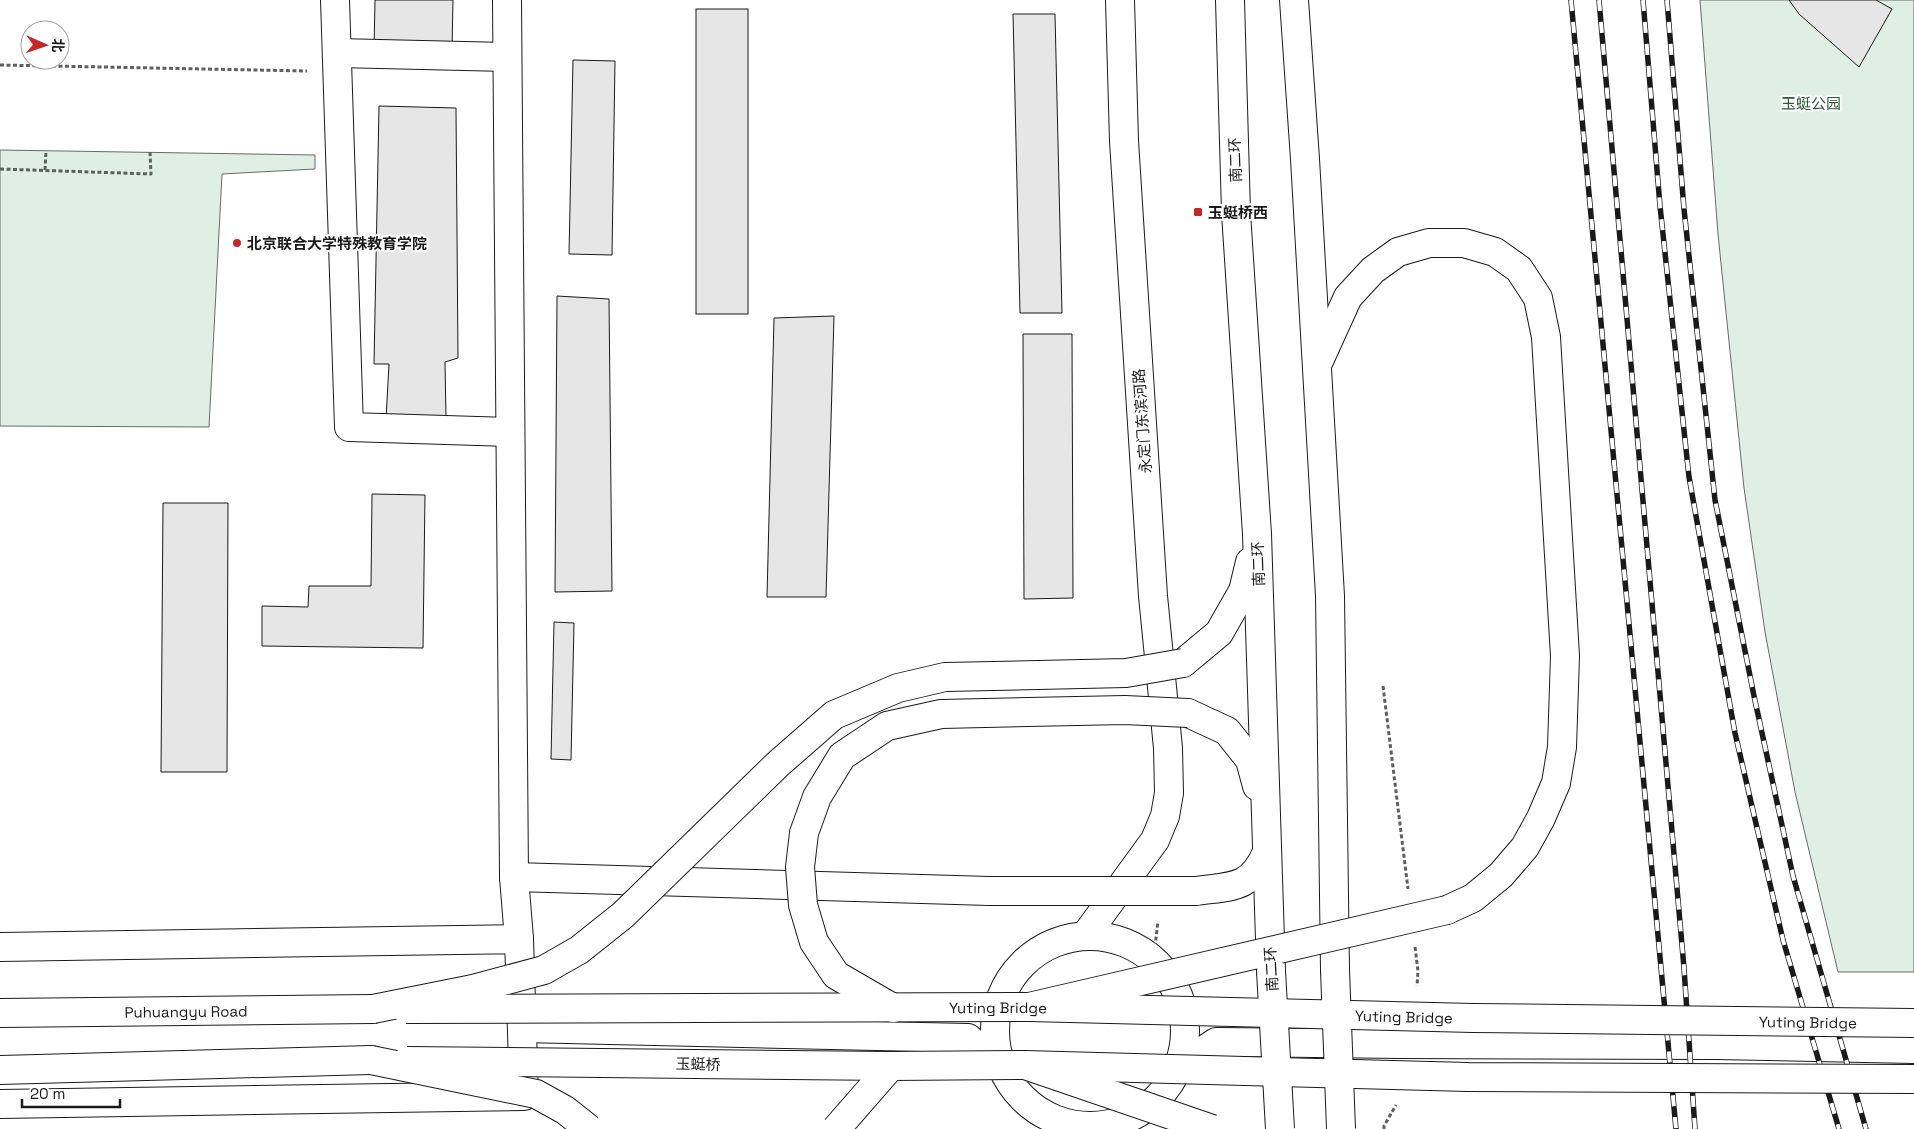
<svg xmlns="http://www.w3.org/2000/svg" width="1914" height="1129" font-family="'Space Grotesk','Noto Sans SC',sans-serif">
<style>
.green{fill:#e0efe3;stroke:#6a6a6a}
.building{fill:#e6e6e6;stroke:#1a1a1a}
.lines{fill:none;stroke-linecap:round;stroke-linejoin:round}
.street-casing{stroke:#1a1a1a;stroke-width:30}
.secondary-casing{stroke:#1a1a1a;stroke-width:30}
.primary-casing{stroke:#1a1a1a;stroke-width:30}
.highway-casing{stroke:#1a1a1a;stroke-width:30}
.path{stroke:#5f5f5f;stroke-width:3;stroke-dasharray:4 2.5;stroke-linecap:butt}
.street{stroke:#fff;stroke-width:28}
.secondary{stroke:#fff;stroke-width:28}
.primary{stroke:#fff;stroke-width:28}
.highway{stroke:#fff;stroke-width:28}
.rail-casing{stroke:#1a1a1a;stroke-width:5.5}
.rail{stroke:#fff;stroke-width:4;stroke-dasharray:11;stroke-linecap:butt}
.primary-bridge-casing{stroke:#1a1a1a;stroke-width:30;stroke-linecap:butt}
.highway-bridge-casing{stroke:#1a1a1a;stroke-width:30;stroke-linecap:butt}
.primary-bridge{stroke:#fff;stroke-width:28}
.highway-bridge{stroke:#fff;stroke-width:28}
.poi-dot{fill:#c62828;stroke:#fff;stroke-width:2}
.labels{text-anchor:middle;dominant-baseline:central;stroke-width:4;stroke-linejoin:round;paint-order:stroke}
.park-label{font-size:15px;fill:#2b5a34;stroke:#fff}
.street-label{font-size:15px;fill:#1a1a1a;stroke:#fff}
.poi-label{font-size:15px;font-weight:bold;fill:#1a1a1a;stroke:#fff;text-anchor:start}
</style>
<rect width="100%" height="100%" fill="#fff"/>
<g class="green">
<polygon points="1700,0 1914,0 1914,972 1838,972 1795,792 1765,632 1744,488 1718,234"/>
<polygon points="0,150 315,155 315,169 222,174 209,427 0,426"/>
</g>
<g class="building">
<polygon points="375,0 453,0 452,50 374,49"/>
<polygon points="1789,0 1876,0 1892,9 1859,67 1799,14"/>
<rect x="696" y="9" width="52" height="305"/>
<polygon points="1013,14 1055,14 1062,313 1020,313"/>
<polygon points="573,60 615,61 612,255 569,254"/>
<polygon points="379,106 456,108 458,358 445,362 446,418 386,419 389,364 374,364"/>
<polygon points="557,296 609,299 612,591 555,592"/>
<polygon points="834,316 826,597 767,597 774,318"/>
<polygon points="1023,334 1072,334 1073,598 1024,599"/>
<polygon points="372,494 425,495 423,648 262,646 262,606 308,607 309,586 371,586"/>
<polygon points="163,503 228,503 227,772 161,772"/>
<polygon points="554,622 574,623 571,760 551,759"/>
</g>
<g class="lines">
<g class="street-casing">
<g id="street">
<polyline points="335,0 349,427 510,432"/>
<polyline points="337,53 507,57"/>
</g>
</g>
<g class="secondary-casing">
<g id="secondary">
<polyline points="507,0 514,877 519,939"/>
<circle cx="1090" cy="1031" r="95"/>
<polyline points="1085,936 1155,840 1165,816 1169,793 1168,748 1153,596 1124,141 1120,0"/>
<polyline points="0,947 519,939 524,1096 0,1104"/>
<polyline points="522,1028 968,1038 1001,1067"/>
<polyline points="1179,1067 1216,1042 1402,1044 1716,1045 1914,1049"/>
</g>
</g>
<g class="primary-casing">
<g id="primary">
<path id="s1" d="M0 1013 373 1009"/>
<polyline points="0,1070 371,1060"/>
</g>
</g>
<g class="highway-casing">
<g id="highway">
<polyline points="1230,0 1236,213 1257,534 1271,971"/>
<polyline points="1294,0 1305,159 1330,596 1335,970"/>
<polyline points="1318,363 1348,297 1373,270 1398,252 1429,243 1464,243 1495,252 1519,269 1538,298 1546,337 1565,656 1562,747 1556,783 1541,818 1525,847 1501,875 1473,898 1447,910"/>
<polyline points="1183,663 1219,633 1243,591 1250,562"/>
<polyline points="1188,713 1227,731 1250,760 1257,786"/>
<polyline points="514,877 989,891"/>
<path d="M1196 891C1230 886 1250 890 1266 854"/>
</g>
</g>
<g class="path">
<polyline points="0,65 307,71"/>
<polyline points="0,169 151,174 150,152"/>
<polyline points="45,170 46,151"/>
<polyline points="1383,686 1408,889"/>
<polyline points="1155,947 1158,921"/>
<polyline points="1415,947 1418,971 1417,986"/>
<polyline points="1384,1129 1384,1126 1396,1105"/>
</g>
<use href="#street" class="street"/>
<use href="#secondary" class="secondary"/>
<use href="#primary" class="primary"/>
<use href="#highway" class="highway"/>
<g class="rail-casing">
<g id="rail">
<polyline points="1571,0 1676,1129"/>
<polyline points="1599,0 1684,968 1695,1129"/>
<polyline points="1643,0 1660,206 1689,477 1735,733 1783,940 1839,1129"/>
<polyline points="1667,0 1684,209 1715,500 1754,696 1793,876 1866,1129"/>
</g>
</g>
<use href="#rail" class="rail"/>
<g class="primary-bridge-casing">
<g id="primary-bridge">
<path id="s2" d="M406 1009 1029 1007 1473 1018 1914 1023"/>
<polyline points="407,1061 891,1066 1025,1065 1468,1077 1914,1079"/>
</g>
</g>
<g class="highway-bridge-casing">
<g id="highway-bridge">
<polyline points="989,891 1196,891"/>
<polyline points="1335,970 1341,1129"/>
<polyline points="1271,971 1280,1129"/>
<polyline points="1029,1007 1447,910"/>
<polyline points="893,1008 836,975 814,942 803,905 800,867 804,833 817,797 842,756 887,726 941,714 1125,710 1188,713"/>
<polyline points="373,1009 473,989 544,970 579,950 623,915 778,764 834,715 898,688 945,677 1126,673 1183,663"/>
<polyline points="371,1060 536,1094 565,1110 589,1129"/>
<polyline points="1025,1065 1212,1129"/>
<polyline points="836,1129 891,1066"/>
</g>
</g>
<use href="#primary-bridge" class="primary-bridge"/>
<use href="#highway-bridge" class="highway-bridge"/>
</g>
<g class="poi-dot">
<rect x="1193" y="207" width="10" height="10" rx="2.5"/>
<circle cx="237" cy="243" r="5"/>
</g>
<g class="labels">
<g class="park-label">
<text x="1811" y="103">玉蜓公园</text>
</g>
<g class="street-label">
<text transform="translate(1235 160) rotate(-92)">南二环</text>
<text transform="translate(1142 421) rotate(-94)">永定门东滨河路</text>
<text transform="translate(1258 564) rotate(-92)">南二环</text>
<text transform="translate(1271 969) rotate(-93)">南二环</text>
<text stroke="none"><textPath href="#s2" startOffset="592">Yuting Bridge</textPath></text>
<text stroke="none"><textPath href="#s1" startOffset="186">Puhuangyu Road</textPath></text>
<text stroke="none"><textPath href="#s2" startOffset="998">Yuting Bridge</textPath></text>
<text stroke="none"><textPath href="#s2" startOffset="1402">Yuting Bridge</textPath></text>
<text transform="translate(698 1064) rotate(1)">玉蜓桥</text>
</g>
<g class="poi-label">
<text x="1208" y="212">玉蜓桥西</text>
<text x="247" y="243">北京联合大学特殊教育学院</text>
</g>
</g>
<g transform="translate(45 45) rotate(92)"><circle r="24" fill="#ffffff" stroke="#a3a3a3"/>
<path d="M0-4L9 19L0 12L-9 19Z" fill="#c62828"/>
<text y="-8" font-size="14" font-weight="bold" text-anchor="middle" fill="#1a1a1a">北</text>
</g>
<path d="M22 1099v8h98v-8" fill="none" stroke="#1a1a1a" stroke-width="2.5"/>
<text x="30" y="1099" font-size="15" fill="#1a1a1a" stroke="#ffffff" stroke-width="4" paint-order="stroke">20 m</text>
</svg>
